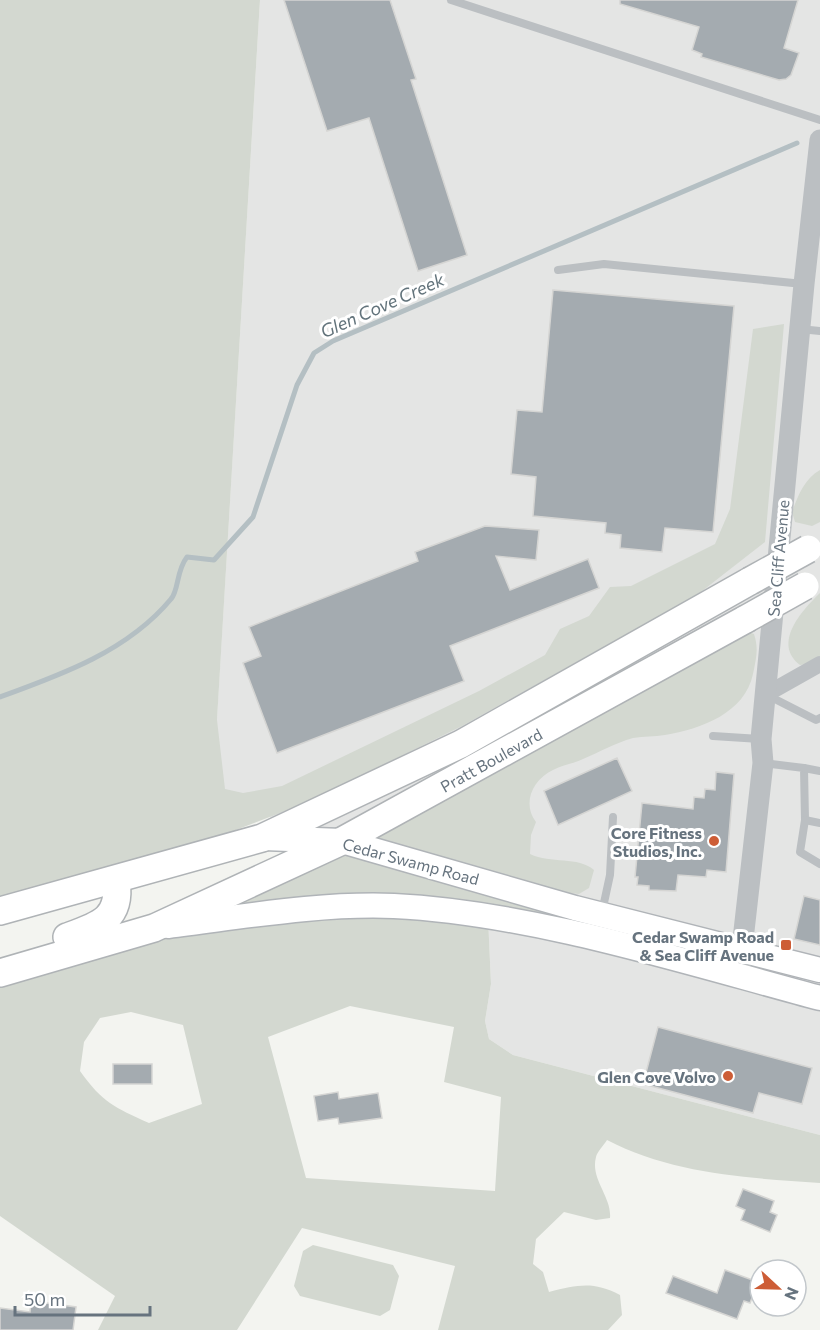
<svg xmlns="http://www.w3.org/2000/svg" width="820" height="1330" font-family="Commissioner,sans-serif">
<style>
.built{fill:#e4e5e4}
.green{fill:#d3d8d0;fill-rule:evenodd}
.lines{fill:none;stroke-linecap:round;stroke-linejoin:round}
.stream{stroke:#b4bfc3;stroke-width:5}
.building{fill:#a4abb0;stroke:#d5d5d3;stroke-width:1.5}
.secondary-casing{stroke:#b0b4b8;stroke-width:27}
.primary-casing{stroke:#afb3b6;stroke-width:30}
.service{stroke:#bbbfc2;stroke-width:8}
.minor{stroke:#bbbfc2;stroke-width:16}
.tertiary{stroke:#bbbfc2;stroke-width:21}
.secondary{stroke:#fff;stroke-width:24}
.primary{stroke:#fff;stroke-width:27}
.primary-bridge-casing{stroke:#afb3b6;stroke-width:30;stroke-linecap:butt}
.primary-bridge{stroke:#fff;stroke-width:27}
.poi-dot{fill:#cd5d36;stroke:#fff;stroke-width:2}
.labels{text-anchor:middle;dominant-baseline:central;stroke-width:6;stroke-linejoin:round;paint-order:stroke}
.street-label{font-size:16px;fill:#66737e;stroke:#fff}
.poi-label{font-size:16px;font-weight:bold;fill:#66737e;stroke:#fff;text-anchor:end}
.water-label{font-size:18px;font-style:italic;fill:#62737b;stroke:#fff}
</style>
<rect width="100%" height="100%" fill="#f3f4f0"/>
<polygon class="built" points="260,0 820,0 820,1135 513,1055 489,1039 485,1021 491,984 488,917 548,890 212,802"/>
<g class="green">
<polygon points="0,0 260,0 217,720 225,789 243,793 282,786 479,691 545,655 560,629 589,616 610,587 631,586 715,544 730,509 753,329 784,324 765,542 697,595 462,726 306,803 160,859 0,904"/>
<path d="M820 470V522L812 526 795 522 792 512C798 496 804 479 820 470Z"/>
<path d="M820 593V656L809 664 800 665C772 644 801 611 820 593Z"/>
<path d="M743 630 754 634C759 649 756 659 753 674 745 713 701 729 665 735 654 737 644 736 633 738 615 743 600 752 583 759 573 764 562 765 553 770 532 780 522 804 536 822L531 835 530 854C551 864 578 856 594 870L589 888 579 894 549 891 590 927 488 917 491 984 485 1021 489 1039 513 1055 820 1135V1183C748 1178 672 1174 607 1140 604 1145 597 1152 596 1157 590 1179 612 1197 610 1218L596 1220 564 1212 536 1239 533 1264 543 1272 549 1292C578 1285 593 1281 620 1295L622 1315 608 1330H438L455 1266 302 1228 237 1330H98L115 1296 0 1216V975L153 930ZM350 1006 454 1027 444 1082 501 1097 495 1191 306 1178 268 1037ZM131 1012 183 1025 202 1104 149 1123C114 1107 103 1103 80 1071L84 1042 100 1018Z"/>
<polygon points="313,1245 393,1265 399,1276 390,1310 380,1316 300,1296 294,1286 303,1251"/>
</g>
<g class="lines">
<path class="stream" d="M0 697C61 675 128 651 171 599 179 590 176 571 187 557L214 560 253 517 297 385 314 353 333 341 797 143"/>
</g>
<g class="building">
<polygon points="284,0 390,0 416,79 411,80 467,255 418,271 369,118 327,131"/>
<polygon points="620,0 798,0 784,48 799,53 791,75 786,79 779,80 701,57 702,54 692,50 699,27 620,4"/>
<polygon points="553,290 734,306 713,532 665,528 662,552 620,548 621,535 605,533 606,523 533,516 536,477 511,474 517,410 542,412"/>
<polygon points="485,526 539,530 536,560 496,556 510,590 588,559 599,588 450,646 464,681 277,753 243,663 261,656 249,627 418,561 415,552"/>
<polygon points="617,758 632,791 558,825 544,791"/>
<polygon points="716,772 734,774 726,872 707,870 706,877 678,875 676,891 649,890 649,886 637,885 638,877 635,877 642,803 693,809 694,797 704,798 705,789 715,790"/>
<polygon points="804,896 820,900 820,945 794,939"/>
<polygon points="658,1027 812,1068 802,1104 759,1093 753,1113 643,1084"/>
<rect x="113" y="1064" width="39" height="20"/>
<polygon points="338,1092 339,1099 378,1093 382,1118 339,1124 338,1118 318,1121 314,1096"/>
<polygon points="743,1189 774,1201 770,1212 777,1215 770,1232 741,1220 745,1210 736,1206"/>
<polygon points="725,1270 758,1282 750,1303 744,1301 737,1319 666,1293 673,1276 717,1293"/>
<polygon points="31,1301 76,1307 73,1330 0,1330 0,1308 30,1312"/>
</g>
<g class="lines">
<g class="secondary-casing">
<g id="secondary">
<polyline points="264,838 342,841 575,908 820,970"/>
<path d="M168 926C242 917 319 903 394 906 534 913 685 962 820 998"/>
</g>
</g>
<g class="primary-casing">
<g id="primary">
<polyline points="0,911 262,838 461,744 750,581"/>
<path d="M67 937C98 926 122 919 116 881"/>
<polyline points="0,973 154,928 342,841 746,619"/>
</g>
</g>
<g class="service">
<polyline points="451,0 820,120"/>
<polyline points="558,270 604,264 803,284"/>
<polyline points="800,329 820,331"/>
<polyline points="767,695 816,720 820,718"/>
<polyline points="713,736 760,739"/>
<polyline points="763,763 804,768 805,820 820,823"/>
<polyline points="804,768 820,771"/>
<polyline points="805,820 800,852 820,864"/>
<polyline points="602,912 610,875 613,817"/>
</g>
<polyline class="minor" points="765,695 820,664"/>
<polyline class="tertiary" points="740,966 763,763 761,739 804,284 820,140"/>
<use href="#secondary" class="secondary"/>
<use href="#primary" class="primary"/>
<g class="primary-bridge-casing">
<g id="primary-bridge">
<polyline points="750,581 808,549"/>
<polyline points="746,619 805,586"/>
</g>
</g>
<use href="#primary-bridge" class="primary-bridge"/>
</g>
<g class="poi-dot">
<circle cx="714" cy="841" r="6"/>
<rect x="780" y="939" width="12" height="12" rx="3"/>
<circle cx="728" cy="1076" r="6"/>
</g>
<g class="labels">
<g class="street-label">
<text transform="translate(778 558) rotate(-85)">Sea Cliff Avenue</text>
<text transform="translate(491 760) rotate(-29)">Pratt Boulevard</text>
<text transform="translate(411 861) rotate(15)">Cedar Swamp Road</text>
</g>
<g class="poi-label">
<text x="702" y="832">Core Fitness<tspan x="702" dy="18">Studios, Inc.</tspan></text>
<text x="774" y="936">Cedar Swamp Road<tspan x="774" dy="18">&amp; Sea Cliff Avenue</tspan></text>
<text x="716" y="1076">Glen Cove Volvo</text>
</g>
<g class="water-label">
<text transform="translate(382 305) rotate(-24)">Glen Cove Creek</text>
</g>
</g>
<g transform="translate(778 1288) rotate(112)"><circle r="28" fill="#ffffff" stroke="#c2c7cb" stroke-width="1.5"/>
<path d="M0-4.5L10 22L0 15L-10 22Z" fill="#cd5d36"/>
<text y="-9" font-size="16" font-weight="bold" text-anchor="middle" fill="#66737e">N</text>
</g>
<path d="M15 1306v9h135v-9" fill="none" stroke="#66737e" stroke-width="3"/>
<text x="24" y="1306" font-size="18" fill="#66737e" stroke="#ffffff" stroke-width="4.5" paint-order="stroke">50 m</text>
</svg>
